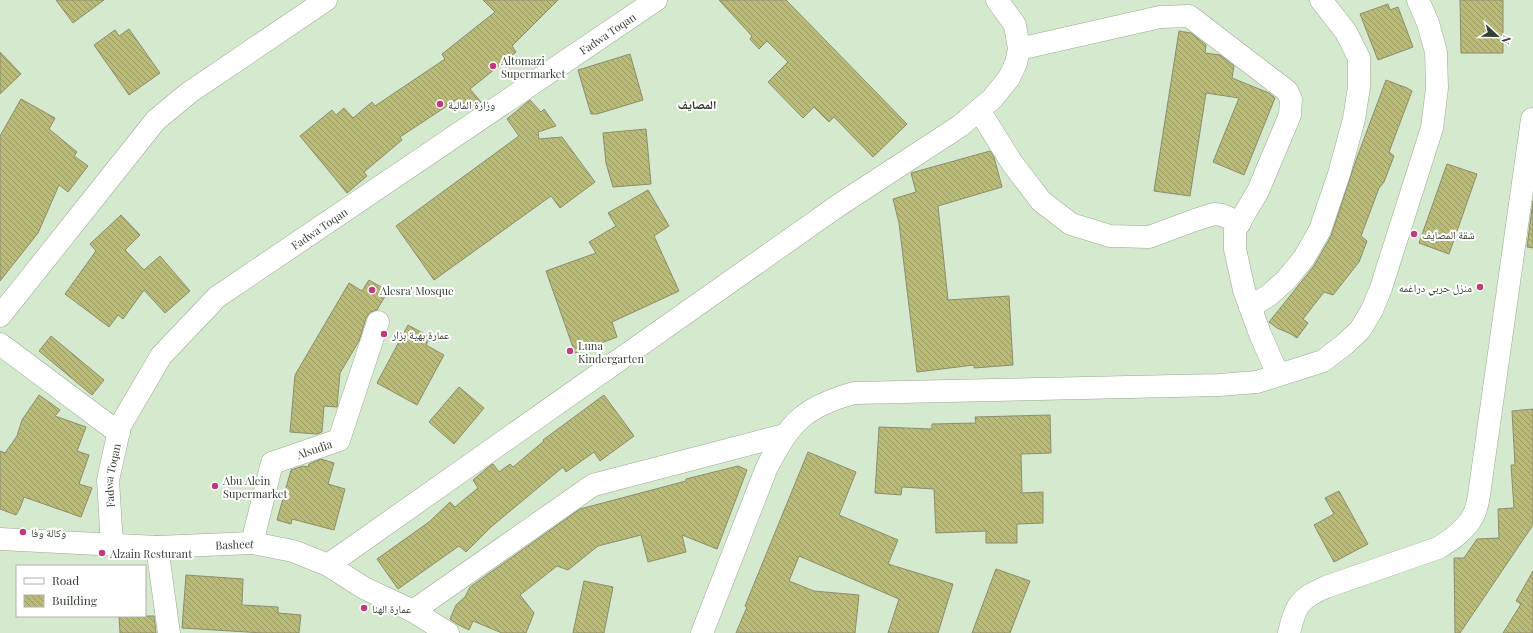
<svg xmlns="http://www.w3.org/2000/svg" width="1533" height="633" font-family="'Playfair Display','Noto Naskh Arabic',serif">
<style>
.building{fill:url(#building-back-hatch);stroke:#8c8d6d}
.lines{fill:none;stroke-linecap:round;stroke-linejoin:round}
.minor-casing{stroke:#96ab8f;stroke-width:23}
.minor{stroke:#fff;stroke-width:22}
.poi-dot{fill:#c13a7b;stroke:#fff;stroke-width:1.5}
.labels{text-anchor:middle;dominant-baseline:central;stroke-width:4;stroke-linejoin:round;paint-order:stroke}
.street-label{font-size:11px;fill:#373f34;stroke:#fff}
.poi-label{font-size:11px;fill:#373f34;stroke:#fff;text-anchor:start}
.neighbourhood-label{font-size:12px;font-weight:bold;fill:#24351e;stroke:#fff}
</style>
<defs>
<pattern id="building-back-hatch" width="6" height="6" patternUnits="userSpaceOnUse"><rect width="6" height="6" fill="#babb77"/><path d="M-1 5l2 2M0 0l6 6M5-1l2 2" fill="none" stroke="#989962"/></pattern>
</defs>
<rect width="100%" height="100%" fill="#d4e9cd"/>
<g class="building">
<polygon points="56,0 104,0 73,23"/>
<polygon points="483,0 558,0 512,46 516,52 470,89 481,102 470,111 459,98 400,137 402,140 364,172 367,176 347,193 300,136 332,110 336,115 344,108 353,118 372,102 375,106 445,59 442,54 495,12"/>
<polygon points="719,0 786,0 907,124 873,157 834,117 829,122 814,107 803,118 768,82 788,62 767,41 759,49 750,39 752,36"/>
<polygon points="1460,0 1503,0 1503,53 1461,53"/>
<polygon points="1388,4 1390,10 1398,7 1413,47 1378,60 1360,14"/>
<polygon points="129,29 160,73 129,95 94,45 115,30 119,36"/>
<polygon points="1179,31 1191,33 1206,45 1205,53 1220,55 1234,66 1232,78 1269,93 1275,98 1244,175 1213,162 1239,98 1206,93 1190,196 1154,191"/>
<polygon points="0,52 21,74 0,94"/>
<polygon points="630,54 643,100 597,114 591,114 578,70"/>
<polygon points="1386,80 1407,88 1412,91 1389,152 1394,156 1384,182 1379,188 1361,236 1367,241 1359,262 1333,295 1324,292 1303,319 1308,323 1297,338 1291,334 1277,328 1269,322 1314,266 1331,236 1355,163"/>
<polygon points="21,99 55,118 49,129 77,152 74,156 88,166 68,192 59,185 38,233 0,281 0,136"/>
<polygon points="530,100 541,112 544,109 556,126 538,132 539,139 562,137 595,182 560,208 551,196 434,280 396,226 519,136 507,119"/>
<polygon points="646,129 651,184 613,187 606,163 603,133"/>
<polygon points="990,151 994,157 1002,187 938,206 948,300 1009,296 1013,365 974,368 974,365 917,372 899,223 893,199 916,192 911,173"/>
<polygon points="1447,164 1477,174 1449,254 1419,243"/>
<polygon points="648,190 669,226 654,236 679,291 612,322 617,337 575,353 546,271 596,253 589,242 616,226 608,213"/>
<polygon points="1533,201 1533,248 1527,247"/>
<polygon points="121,215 140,235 125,250 144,270 160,256 190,291 165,313 144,290 123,319 118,315 109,327 65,294 96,251 90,244"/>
<polygon points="369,280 388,291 377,310 370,312 366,318 359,341 340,373 337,407 324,406 322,432 317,434 290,432 295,375 349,283 362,291"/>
<polygon points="408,325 430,337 426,345 444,355 417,405 377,383"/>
<polygon points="51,336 104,380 92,395 39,351"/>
<polygon points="459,387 484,408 454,444 429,422"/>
<polygon points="39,395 60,410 55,416 86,427 77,451 89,455 79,484 92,488 81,517 24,497 20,508 16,515 0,509 0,451 5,453 17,436 22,420"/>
<polygon points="604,395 634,436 600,461 594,452 566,472 563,467 491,527 466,552 459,546 398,589 377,559 429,522 450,502 455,507 478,488 473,480 491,465 493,464 499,472 510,464 513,467 544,441 543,440"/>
<polygon points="1533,409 1533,525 1460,633 1455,633 1454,558 1464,558 1477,539 1499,538 1498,509 1514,508 1511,465 1515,465 1512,411"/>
<polygon points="1050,415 1051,453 1021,454 1022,493 1043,492 1043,523 1017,524 1017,543 986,543 986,531 936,533 934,489 902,487 901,495 875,493 879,427 932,429 932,424 976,423 975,417"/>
<polygon points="808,452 856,472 839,515 898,540 888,564 953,584 938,633 888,633 899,599 799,556 789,581 814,591 859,595 855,633 736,633 747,607 745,606"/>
<polygon points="321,459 334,463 328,484 345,489 334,530 292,519 291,524 277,520 291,470 303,466 308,467 309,464"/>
<polygon points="738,466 747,470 717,549 682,535 686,552 648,562 641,535 598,546 568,570 557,566 520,595 534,613 526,633 502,633 473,621 469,630 457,624 450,619 456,605 465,597 470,587 580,509 686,481 686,479"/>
<polygon points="1339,491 1368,544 1334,562 1314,525 1334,514 1325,498"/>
<polygon points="996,569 1030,581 1010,633 972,633"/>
<polygon points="1533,571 1533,633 1503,633 1521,604 1516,601"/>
<polygon points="186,575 243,579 242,605 278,607 278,613 301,615 299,633 263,633 182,628"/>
<polygon points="584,581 613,587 604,633 573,633"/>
<polygon points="119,616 154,616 156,633 120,633"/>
</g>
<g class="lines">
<g class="minor-casing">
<g id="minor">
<polyline points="1019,49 1160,17 1189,16 1287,91 1291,99 1290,115 1258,191 1235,230 1235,249 1244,290 1260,334 1278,375"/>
<polyline points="979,110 1012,163 1041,201 1071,224 1110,236 1149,237 1195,220 1214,214 1222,215 1240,223"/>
<polyline points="1250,307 1268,296 1286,280 1304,258 1320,230 1339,174 1354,119 1359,87 1359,58 1346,32 1321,0"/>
<polyline points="0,316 156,120 190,92 326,0"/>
<polyline points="0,344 119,433"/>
<path id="s1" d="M0 539 157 547 252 543 293 551 328 565 364 588 413 611 448 633"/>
<path id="s2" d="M252 543 272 463 339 440 378 322"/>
<path id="s3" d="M112 545 108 480 120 426 161 356 217 297 656 0"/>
<polyline points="157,547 169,633"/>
<polyline points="328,565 839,205 960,126 992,99 1009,78 1016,63 1019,49 1015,25 997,0"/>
<polyline points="413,611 593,485 785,435"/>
<path d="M702 633 767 467C790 422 804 407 854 393L1219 385 1257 382 1323 361 1345 344 1360 330 1372 310 1381 288 1432 128 1437 88 1436 52 1428 23 1418 0"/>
<path d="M1289 633C1296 604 1299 599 1326 587L1438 548C1453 539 1467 529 1474 514 1477 508 1478 501 1479 495L1532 119"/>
</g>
</g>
<use href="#minor" class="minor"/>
</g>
<g class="poi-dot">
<circle cx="493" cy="66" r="4"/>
<circle cx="440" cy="104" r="4"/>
<circle cx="1414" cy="234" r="4"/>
<circle cx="1480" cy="287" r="4"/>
<circle cx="372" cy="290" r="4"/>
<circle cx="384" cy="334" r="4"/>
<circle cx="570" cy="351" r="4"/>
<circle cx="215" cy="486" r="4"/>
<circle cx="23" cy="532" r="4"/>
<circle cx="102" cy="553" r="4"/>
<circle cx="364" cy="608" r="4"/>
</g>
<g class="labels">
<g class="street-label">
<text stroke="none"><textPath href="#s3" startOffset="754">Fadwa Toqan</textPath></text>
<text stroke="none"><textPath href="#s3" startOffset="406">Fadwa Toqan</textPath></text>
<text stroke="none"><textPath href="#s2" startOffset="127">Alsudia</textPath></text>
<text stroke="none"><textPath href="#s3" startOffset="70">Fadwa Toqan</textPath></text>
<text stroke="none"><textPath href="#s1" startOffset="235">Basheet</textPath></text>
</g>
<g class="poi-label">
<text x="501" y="60">Altomazi<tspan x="501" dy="13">Supermarket</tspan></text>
<text x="448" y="104">وزارة المالية</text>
<text x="1422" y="234">شقة المصايف</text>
<text x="1472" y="287" text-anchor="end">منزل حربي دراغمه</text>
<text x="380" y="290">Alesra' Mosque</text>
<text x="392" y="334">عمارة بهية بزار</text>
<text x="578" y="345">Luna<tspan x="578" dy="13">Kindergarten</tspan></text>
<text x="223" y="480">Abu Alein<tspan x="223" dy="13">Supermarket</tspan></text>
<text x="31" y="532">وكالة وفا</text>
<text x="110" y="553">Alzain Resturant</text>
<text x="372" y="608">عمارة الهنا</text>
</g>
<g class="neighbourhood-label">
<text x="697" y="104">المصايف</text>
</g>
</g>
<rect x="16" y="565" width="130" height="52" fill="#ffffff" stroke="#afb2ae"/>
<rect x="24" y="578" width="20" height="6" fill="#ffffff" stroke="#afb2ae"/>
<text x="52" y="585" font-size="12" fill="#373f34">Road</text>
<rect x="24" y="595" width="20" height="12" fill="url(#building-back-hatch)" stroke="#afb2ae"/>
<text x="52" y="605" font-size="12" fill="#373f34">Building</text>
<g transform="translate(1497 36) rotate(112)" stroke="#ffffff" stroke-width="3" paint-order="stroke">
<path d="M0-3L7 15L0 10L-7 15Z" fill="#373f34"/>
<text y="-6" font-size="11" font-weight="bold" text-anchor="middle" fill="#373f34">N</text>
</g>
</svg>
